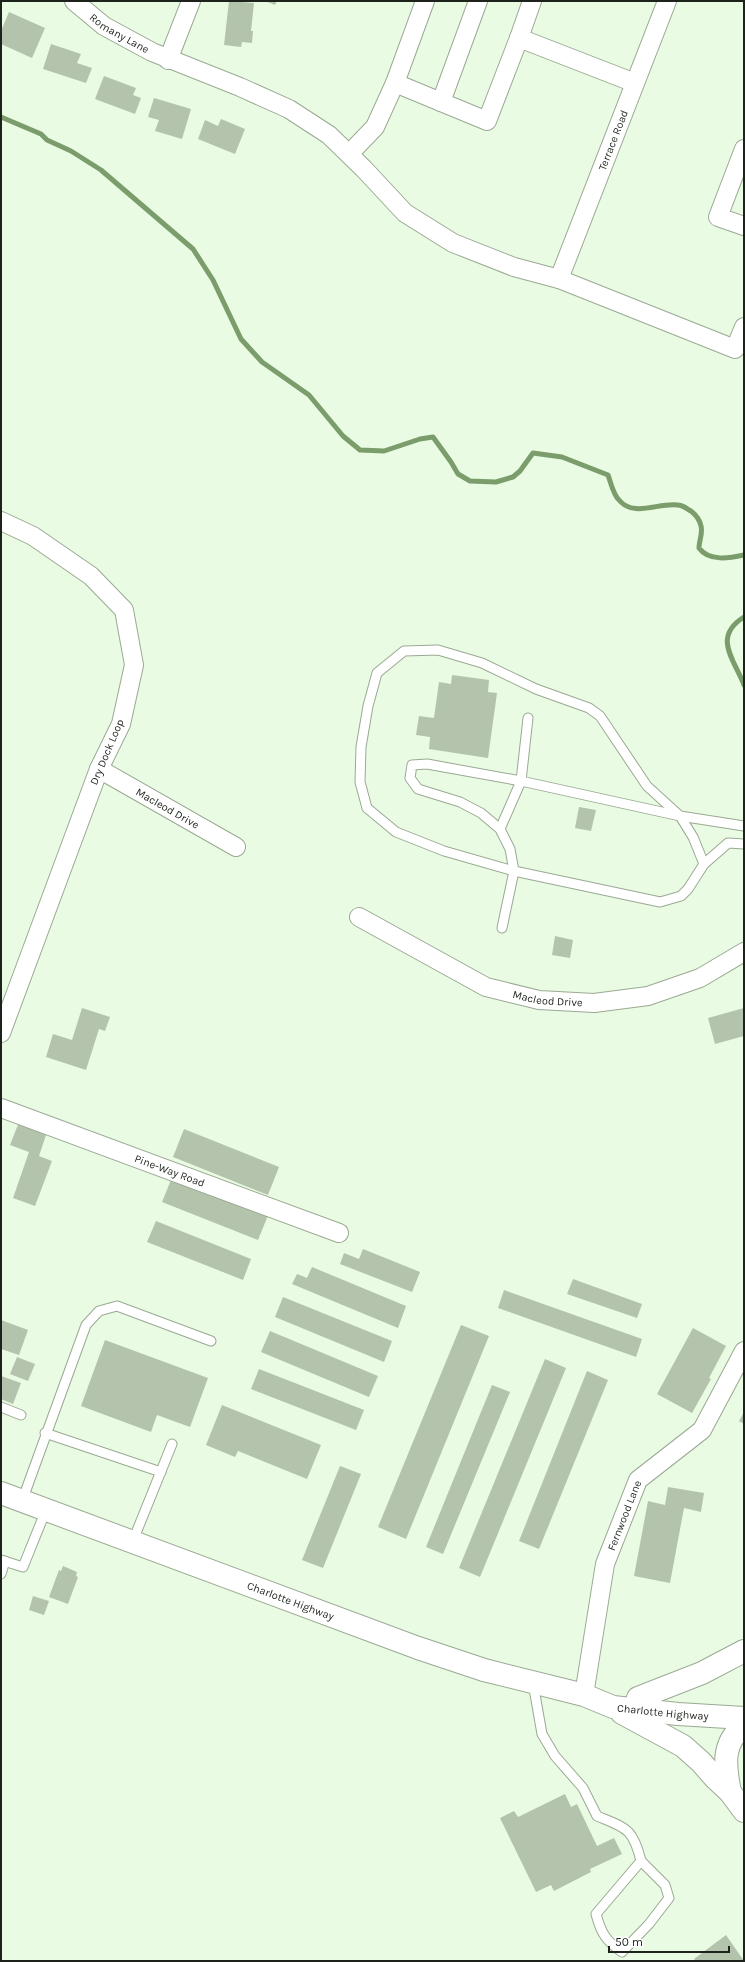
<svg xmlns="http://www.w3.org/2000/svg" width="745" height="1962" font-family="Karla,sans-serif">
<style>
.lines{fill:none;stroke-linecap:round;stroke-linejoin:round}
.stream{stroke:#7b9d6c;stroke-width:5}
.building{fill:#b3c3ac}
.service-casing{stroke:#9aa993;stroke-width:11}
.minor-casing{stroke:#9aa993;stroke-width:20}
.primary-casing{stroke:#9aa993;stroke-width:24}
.service{stroke:#fff;stroke-width:9}
.minor{stroke:#fff;stroke-width:18}
.primary{stroke:#fff;stroke-width:22}
.labels{text-anchor:middle;dominant-baseline:central;stroke-width:3;stroke-linejoin:round;paint-order:stroke}
.street-label{font-size:11px;fill:#1d231b;stroke:#fff}
</style>
<rect width="100%" height="100%" fill="#eafbe3"/>
<g class="lines">
<g class="stream">
<path d="M1 117 41 134 47 140 71 151 101 170 193 249 213 280 241 339 262 362 309 395 343 436 360 450 384 451 420 439 433 437 451 462 458 474 470 481 496 482 513 477 520 471 533 453 562 457 608 475C611 483 613 494 619 500 634 518 659 502 678 505 683 505 687 509 691 511 696 515 700 521 701 526 703 533 699 541 699 548 709 562 730 558 744 555"/>
<path d="M744 617C712 637 734 659 744 685"/>
</g>
</g>
<g class="building">
<polygon points="229,1 254,3 251,31 253,31 252,43 242,42 241,47 224,45"/>
<polygon points="265,1 277,1 275,5"/>
<polygon points="9,12 45,28 32,58 1,44 1,31"/>
<polygon points="51,44 81,54 77,63 92,68 86,83 43,69"/>
<polygon points="104,76 136,88 133,95 141,98 135,114 95,99"/>
<polygon points="154,98 191,109 182,139 155,131 159,120 148,117"/>
<polygon points="221,119 245,129 235,154 198,139 205,120 218,126"/>
<polygon points="452,675 489,680 488,692 497,693 488,758 429,749 430,737 416,735 419,716 434,718 439,682 451,684"/>
<polygon points="579,807 596,810 591,831 575,828"/>
<polygon points="555,936 573,940 570,958 552,955"/>
<polygon points="82,1008 110,1017 105,1031 99,1029 86,1070 46,1057 53,1034 72,1040"/>
<polygon points="744,1008 744,1036 715,1044 708,1018"/>
<polygon points="19,1122 47,1132 39,1156 52,1161 35,1206 13,1198 29,1152 10,1145"/>
<polygon points="184,1129 279,1167 268,1195 173,1157"/>
<polygon points="173,1175 269,1213 258,1240 162,1202"/>
<polygon points="156,1221 251,1259 243,1280 147,1242"/>
<polygon points="363,1249 420,1272 412,1292 340,1264 344,1253 359,1259"/>
<polygon points="312,1267 406,1306 398,1328 292,1284 297,1274 307,1278"/>
<polygon points="573,1279 642,1304 637,1318 567,1294"/>
<polygon points="504,1290 642,1339 636,1357 498,1308"/>
<polygon points="283,1297 392,1341 384,1362 275,1317"/>
<polygon points="1,1320 28,1330 19,1355 1,1349"/>
<polygon points="461,1325 489,1336 406,1539 378,1527"/>
<polygon points="693,1328 726,1346 709,1378 711,1379 692,1413 657,1394"/>
<polygon points="270,1331 378,1376 369,1397 261,1352"/>
<polygon points="105,1340 208,1378 190,1427 157,1415 151,1432 81,1406"/>
<polygon points="17,1357 35,1364 28,1381 10,1374"/>
<polygon points="545,1359 566,1368 480,1577 459,1568"/>
<polygon points="259,1369 364,1410 356,1430 251,1389"/>
<polygon points="587,1371 608,1380 539,1549 519,1541"/>
<polygon points="1,1376 21,1383 13,1404 1,1399"/>
<polygon points="492,1385 510,1392 443,1554 426,1547"/>
<polygon points="222,1405 321,1445 307,1479 238,1451 235,1457 206,1445"/>
<polygon points="744,1412 744,1424 739,1421"/>
<polygon points="340,1466 361,1474 323,1568 302,1560"/>
<polygon points="668,1487 704,1493 701,1512 684,1508 670,1583 634,1576 648,1501 665,1505"/>
<polygon points="63,1566 77,1572 76,1576 78,1577 68,1604 49,1597 59,1570 61,1571"/>
<polygon points="33,1596 49,1601 44,1615 29,1610"/>
<polygon points="565,1794 571,1807 577,1804 597,1846 614,1838 622,1854 590,1869 591,1872 554,1891 551,1885 536,1892 500,1818 514,1811 518,1817"/>
<polygon points="726,1935 744,1961 696,1961 694,1959"/>
</g>
<g class="lines">
<g class="service-casing">
<g id="service">
<polyline points="528,718 521,781 680,816 693,837 704,864"/>
<polyline points="744,826 680,816 647,786 600,716 589,708 536,689 482,663 438,650 404,651 377,673 368,706 361,747 360,782 367,808 396,832 444,851 514,871 660,902 681,896 688,889 704,864 728,843 744,844"/>
<polyline points="500,829 521,781 427,764 412,765 410,778 418,789 460,802 481,813 500,829 510,849 514,871 502,928"/>
<polyline points="1,1407 21,1415"/>
<polyline points="45,1433 161,1472"/>
<polyline points="22,1501 86,1325 99,1311 117,1306 211,1341"/>
<polyline points="132,1543 172,1444"/>
<polyline points="1,1560 23,1567 46,1510"/>
<polyline points="1,1574 5,1561"/>
<path d="M533 1683 542 1734 555 1756 583 1788 597 1816C626 1828 633 1828 641 1861L596 1914C601 1933 606 1941 622 1952L649 1924 669 1898 665 1885 641 1861"/>
</g>
</g>
<g class="minor-casing">
<g id="minor">
<path id="s1" d="M74 1 104 26 152 52 240 87 289 109 329 135 364 169 405 213 453 243 514 267 559 279 735 349 744 327"/>
<polyline points="519,38 532,1"/>
<polyline points="168,60 191,1"/>
<polyline points="395,83 425,1"/>
<polyline points="441,102 478,1"/>
<polyline points="744,149 718,217 744,226"/>
<polyline points="349,154 375,127 395,83 487,121 519,38 635,83"/>
<path id="s2" d="M559 279 667 1"/>
<polyline points="1,521 33,536 91,576 124,610 134,665 121,724 99,769 1,1033"/>
<path id="s3" d="M99 769 236 847"/>
<path id="s4" d="M359 917 486 987 539 1000 594 1003 648 996 700 978 744 952"/>
<path id="s5" d="M1 1108 339 1233"/>
<path id="s6" d="M584 1695 605 1564 638 1480 702 1430 744 1351"/>
</g>
</g>
<g class="primary-casing">
<g id="primary">
<path id="s7" d="M1 1493 418 1648 484 1670 584 1695 613 1707 678 1714 744 1718"/>
<polyline points="638,1698 702,1673 744,1651"/>
<polyline points="622,1713 683,1746 701,1762 715,1778 730,1792 744,1811"/>
<path d="M730 1792C725 1767 721 1743 744 1726"/>
</g>
</g>
<use href="#service" class="service"/>
<use href="#minor" class="minor"/>
<use href="#primary" class="primary"/>
</g>
<g class="labels">
<g class="street-label">
<text stroke="none"><textPath href="#s1" startOffset="56">Romany Lane</textPath></text>
<text stroke="none"><textPath href="#s2" startOffset="149">Terrace Road</textPath></text>
<text transform="translate(107 752) rotate(-67)">Dry Dock Loop</text>
<text stroke="none"><textPath href="#s3" startOffset="79">Macleod Drive</textPath></text>
<text stroke="none"><textPath href="#s4" startOffset="208">Macleod Drive</textPath></text>
<text stroke="none"><textPath href="#s5" startOffset="180">Pine-Way Road</textPath></text>
<text stroke="none"><textPath href="#s6" startOffset="185">Fernwood Lane</textPath></text>
<text stroke="none"><textPath href="#s7" startOffset="309">Charlotte Highway</textPath></text>
<text stroke="none"><textPath href="#s7" startOffset="699">Charlotte Highway</textPath></text>
</g>
</g>
<rect width="745" height="1962" fill="none" stroke="#1d231b" stroke-width="4"/>
<path d="M609 1946v6h120v-6" fill="none" stroke="#1d231b" stroke-width="2"/>
<text x="615" y="1946" font-size="12" fill="#1d231b" stroke="#ffffff" stroke-width="3" paint-order="stroke">50 m</text>
</svg>
